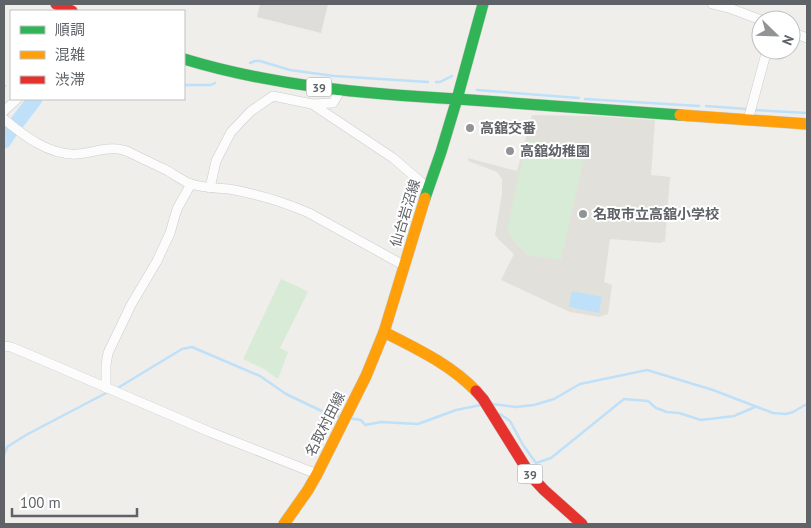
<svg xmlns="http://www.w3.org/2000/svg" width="811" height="528" font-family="'PT Sans','Noto Sans JP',sans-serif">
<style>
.industrial{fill:#dfddda}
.education{fill:#e2e0da}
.green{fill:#d8ebd6}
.water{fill:#bfe0f9}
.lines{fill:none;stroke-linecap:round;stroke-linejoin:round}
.stream{stroke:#bfe0f9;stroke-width:2.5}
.river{stroke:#bfe0f9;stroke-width:15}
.street-casing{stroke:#cbcccc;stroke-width:10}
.fast-casing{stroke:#cacacb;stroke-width:12}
.slow-casing{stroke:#cacacb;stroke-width:12}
.jam-casing{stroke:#cacacb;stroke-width:12}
.street{stroke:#fdfcfc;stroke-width:9}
.fast{stroke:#30b455;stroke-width:11}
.slow{stroke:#ff9f0a;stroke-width:11}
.jam{stroke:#e5322d;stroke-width:11}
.poi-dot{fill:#919496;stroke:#fff;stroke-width:2}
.labels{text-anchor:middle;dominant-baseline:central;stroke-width:4;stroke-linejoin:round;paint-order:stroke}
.shield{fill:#fff;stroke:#8f9295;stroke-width:1}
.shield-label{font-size:12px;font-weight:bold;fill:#5f6368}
.poi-label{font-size:14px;font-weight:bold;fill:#5f6368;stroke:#fff;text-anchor:start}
.street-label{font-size:14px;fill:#5f6368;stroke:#fff}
</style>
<rect width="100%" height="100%" fill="#efeeea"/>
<polygon class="industrial" points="260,4 328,4 321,33 257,17"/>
<polygon class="education" points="532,115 594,116 655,120 651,175 670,177 665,241 661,243 610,239 604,282 612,285 608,314 599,317 570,312 501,280 514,254 500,241 495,235 502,194 502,179 497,172 468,161 468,158 517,171"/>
<g class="green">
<polygon points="528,140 580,150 584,158 561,260 528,255 516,244 507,231 517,183"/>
<polygon points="281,279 297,286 308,292 280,348 288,352 278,379 264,369 243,359"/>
</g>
<polygon class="water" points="572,291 602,297 599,313 569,307"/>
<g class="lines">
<g class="stream">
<polyline points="250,63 255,61 260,61 290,70 334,76 428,82"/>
<polyline points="436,82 440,82 452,76"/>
<polyline points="184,85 211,85 215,83"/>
<polyline points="4,86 5,86"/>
<polyline points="477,90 579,98"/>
<polyline points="585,99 699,106"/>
<polyline points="706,106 747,109"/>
<polyline points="754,110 807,113"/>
<polyline points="116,389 182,349 192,347 260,376 286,394 330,415 342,417"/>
<polyline points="492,404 516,407 534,405 554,399 580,384 647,370 713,390 773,413 786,414 793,412 805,405"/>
<polyline points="500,414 510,421 523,445 536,463 551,458 624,399 648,401 656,408 667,412 679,413 701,420 734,416 755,407"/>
<polyline points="348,418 361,420 365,425 381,422 418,424 456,410 481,405"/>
<polyline points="4,455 7,447 26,435 108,392"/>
</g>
<polyline class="river" points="4,141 9,133 35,99"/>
<g class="street-casing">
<g id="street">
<polyline points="712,4 732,9 761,20"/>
<polyline points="791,32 807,38"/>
<polyline points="313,104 333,103 341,89"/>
<polyline points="4,111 17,99"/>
<path d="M4 119C24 136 50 156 78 154 93 153 107 146 123 150 128 151 132 154 137 156 147 161 158 166 168 171 175 175 183 181 191 184 203 188 217 188 229 189 257 194 284 202 309 213L405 266"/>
<polyline points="748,120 767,50"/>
<polyline points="210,188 216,161 231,132 251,111 273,96 312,104 393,158 428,188"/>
<polyline points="4,346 11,347 28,354 210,432 317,474"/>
<polyline points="106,388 106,365 108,353 131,305 157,261 170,233 177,209 191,184"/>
</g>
</g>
<g class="fast-casing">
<g id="fast">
<polyline points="483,4 457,99 680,115"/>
<path d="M184 59C273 86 365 94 457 99L441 152 425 198"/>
</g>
</g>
<g class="slow-casing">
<g id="slow">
<polyline points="680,115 807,124"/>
<path d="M425 198 384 332C417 349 450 364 476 391"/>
<polyline points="284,524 308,490 317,474 366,376 384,332"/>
</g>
</g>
<g class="jam-casing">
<g id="jam">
<polyline points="56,4 72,11"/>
<polyline points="476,391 483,399 531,476 544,490 582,524"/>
</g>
</g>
<use href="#street" class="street"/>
<use href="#fast" class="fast"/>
<use href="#slow" class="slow"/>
<use href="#jam" class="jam"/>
</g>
<g class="poi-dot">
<circle cx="470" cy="128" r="5"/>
<circle cx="510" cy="151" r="5"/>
<circle cx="583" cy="214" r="5"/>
</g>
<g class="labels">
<g class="shield">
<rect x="306.5" y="77.5" width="25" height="19" rx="4"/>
<rect x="517.5" y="464.5" width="25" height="19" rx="4"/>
</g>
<g class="shield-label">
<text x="319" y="87">39</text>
<text x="530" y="474">39</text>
</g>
<g class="poi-label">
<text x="480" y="128">高舘交番</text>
<text x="520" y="151">高舘幼稚園</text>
<text x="593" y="214">名取市立高舘小学校</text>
</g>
<g class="street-label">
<text transform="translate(405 213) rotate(-73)">仙台岩沼線</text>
<text transform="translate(325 424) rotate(-63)">名取村田線</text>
</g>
</g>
<rect width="811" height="528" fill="none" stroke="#5f6368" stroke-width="10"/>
<rect x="10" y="10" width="175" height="90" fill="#ffffff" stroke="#bfc1c3"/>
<rect x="20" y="26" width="25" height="8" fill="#30b455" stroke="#bfc1c3"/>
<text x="55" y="35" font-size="15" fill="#5f6368">順調</text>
<rect x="20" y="51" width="25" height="8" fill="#ff9f0a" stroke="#bfc1c3"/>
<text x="55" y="60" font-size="15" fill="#5f6368">混雑</text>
<rect x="20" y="76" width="25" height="8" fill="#e5322d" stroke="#bfc1c3"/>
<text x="55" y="85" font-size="15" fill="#5f6368">渋滞</text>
<g transform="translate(776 35) rotate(113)"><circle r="24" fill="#ffffff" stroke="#bfc1c3"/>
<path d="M0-4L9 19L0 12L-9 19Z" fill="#919496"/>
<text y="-8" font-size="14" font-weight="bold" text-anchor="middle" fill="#5f6368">N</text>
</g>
<path d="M12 508v8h125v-8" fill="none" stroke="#5f6368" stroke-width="2.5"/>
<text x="20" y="508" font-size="15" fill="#5f6368" stroke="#ffffff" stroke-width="4" paint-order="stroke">100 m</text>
</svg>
